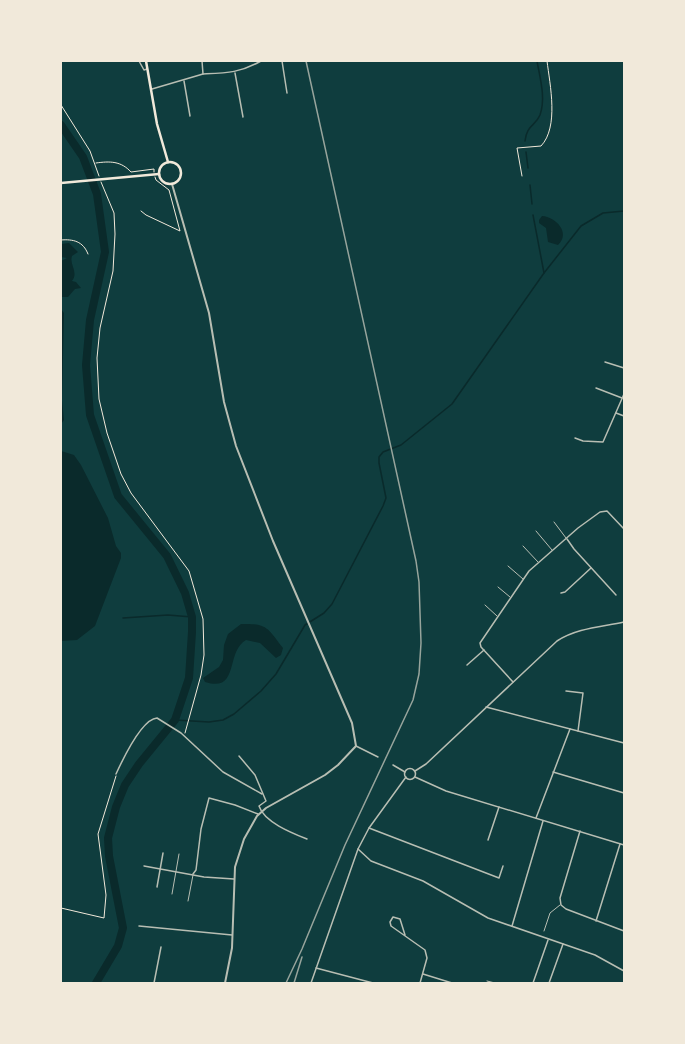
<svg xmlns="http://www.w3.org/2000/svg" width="685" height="1044" font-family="Overpass,sans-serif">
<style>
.water{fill:#0a2a2b}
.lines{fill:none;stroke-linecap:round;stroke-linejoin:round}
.stream{stroke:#0a2a2b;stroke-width:1.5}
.river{stroke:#0a2a2b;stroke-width:8}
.path{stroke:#f1e9da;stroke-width:1}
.service{stroke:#b8beb3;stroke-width:1}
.minor{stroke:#b8beb3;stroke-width:1.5}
.tertiary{stroke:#b8beb3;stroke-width:2}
.secondary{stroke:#f1e9da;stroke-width:2.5}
.rail{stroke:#97a49c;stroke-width:1.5}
</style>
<rect width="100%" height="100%" fill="#0f3d3e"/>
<g class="water">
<path d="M542 216C556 217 571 233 558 245L548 242 546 228 539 223V220Z"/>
<path d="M69 243 78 252 72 256C69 265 79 272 72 281L76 282 81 288 75 289 68 297H61V261L67 258 61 257V244Z"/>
<polygon points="61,309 64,313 62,400 64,420 61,424"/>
<polygon points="61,451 74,455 81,465 108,518 116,546 121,553 121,558 95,626 77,640 61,641"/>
<path d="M241 624C268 623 268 629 283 648L281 655 276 658 260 643 246 640C225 652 240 693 205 682L203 678 219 667 223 660 224 645 228 634Z"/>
</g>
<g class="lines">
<g class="stream">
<path d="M525 141C527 124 535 127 540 115 546 98 540 78 537 61"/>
<polyline points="526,152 528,168"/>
<polyline points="530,185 532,204"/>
<polyline points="533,215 544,273"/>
<polyline points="123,618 168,615 192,617"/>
<polyline points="175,720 209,722 223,720 234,714 261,691 276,674 305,625 324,613 332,604 383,506 386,498 379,463 379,457 383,452 401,445 452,404 544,273 581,226 603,213 624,211"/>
</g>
<polyline class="river" points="61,125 83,157 97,194 105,252 90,320 86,365 90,415 118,496 167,556 185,593 192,617 192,632 189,678 175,720 139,764 125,785 116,807 108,838 109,856 123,928 118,946 96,983"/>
<g class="path">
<polyline points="61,105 90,151 99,176"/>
<path d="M96 163C110 161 121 161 131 172L154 169V172"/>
<path d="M522 176 517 148 541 146C559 127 550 85 547 61"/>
<polyline points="101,182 114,213 115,234 113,271 100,328 97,358 99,399 107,433 121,474 131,493 189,571 203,619 204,655 201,675 185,733"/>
<polyline points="141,211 146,215 180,231 169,190 156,180 155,177"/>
<path d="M61 240C73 239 83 241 88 254"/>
<polyline points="61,908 104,918 106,895 98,834 116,776"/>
</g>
<g class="service">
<polyline points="554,522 566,538"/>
<polyline points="536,531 552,550"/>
<polyline points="523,546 538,562"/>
<polyline points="508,566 523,579"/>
<polyline points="498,587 510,597"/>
<polyline points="485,605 497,616"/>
<polyline points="172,894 179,854"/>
<polyline points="188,901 193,875"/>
<polyline points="544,931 550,913 560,905"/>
<polyline points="487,981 495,983"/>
</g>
<g class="minor">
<polyline points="139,61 144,70 147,69"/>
<polyline points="282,61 287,93"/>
<polyline points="235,73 243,117"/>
<path d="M203 74C226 73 240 73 261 61"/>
<polyline points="184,81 190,116"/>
<polyline points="152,89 203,74 202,61"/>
<polyline points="605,362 624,368"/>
<polyline points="596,388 622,398"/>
<polyline points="616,413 624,416"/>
<polyline points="575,438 583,441 603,442 624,394"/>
<polyline points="567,539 574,549 616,595"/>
<polyline points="561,593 565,592 591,568"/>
<polyline points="467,665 484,650"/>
<polyline points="513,682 481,647 480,643 529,571 578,528 600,512 607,511 624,529"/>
<polyline points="566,691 583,693 578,731"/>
<polyline points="486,707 624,743"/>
<polyline points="356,746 378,757"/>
<path d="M239 756 255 775 266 801 259 806C264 822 292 833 307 839"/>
<polyline points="393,765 405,772"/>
<circle cx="410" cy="774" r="5.5"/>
<path d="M415 771 426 764 557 641C577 628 601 627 624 622"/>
<polyline points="553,772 624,793"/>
<path d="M116 774C122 761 142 719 157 718L181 733 223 772 262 794"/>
<polyline points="415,777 446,791 624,845"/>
<polyline points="536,818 570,729"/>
<polyline points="369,828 499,878 503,866"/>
<polyline points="580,831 560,898 561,905 566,909 624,931"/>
<polyline points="488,840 499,807"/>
<polyline points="358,849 371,861 423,881 488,918 595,955 624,971"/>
<polyline points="144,866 204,877 234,879"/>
<polyline points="193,874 196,870 201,829 209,798 235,805 258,814"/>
<polyline points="157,887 163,853"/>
<polyline points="596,921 620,844"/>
<polyline points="139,926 232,935"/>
<polyline points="512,926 543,821"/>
<polyline points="405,935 400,919 393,917 390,922 391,926 425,950 427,958 420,983"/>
<polyline points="316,968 373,983"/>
<polyline points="423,974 452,983"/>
<polyline points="154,983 161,947"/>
<polyline points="311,983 358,849 369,828 406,777"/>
<polyline points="533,983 548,940"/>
<polyline points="549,983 563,944"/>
</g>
<polyline class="tertiary" points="172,184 209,313 224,402 236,446 273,541 352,723 356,746 338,765 325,775 266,808 257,816 244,839 235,867 232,948 225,983"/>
<g class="secondary">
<polyline points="146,61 157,124 168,162"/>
<circle cx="170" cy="173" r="11"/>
<polyline points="61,183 159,174"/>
</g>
<g class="rail">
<polyline points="286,983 302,949 345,845 413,700 419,674 421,643 419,582 416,561 306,61"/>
<polyline points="294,983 302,957"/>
</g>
</g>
<rect width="685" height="1044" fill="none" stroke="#f1e9da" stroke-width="124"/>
</svg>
